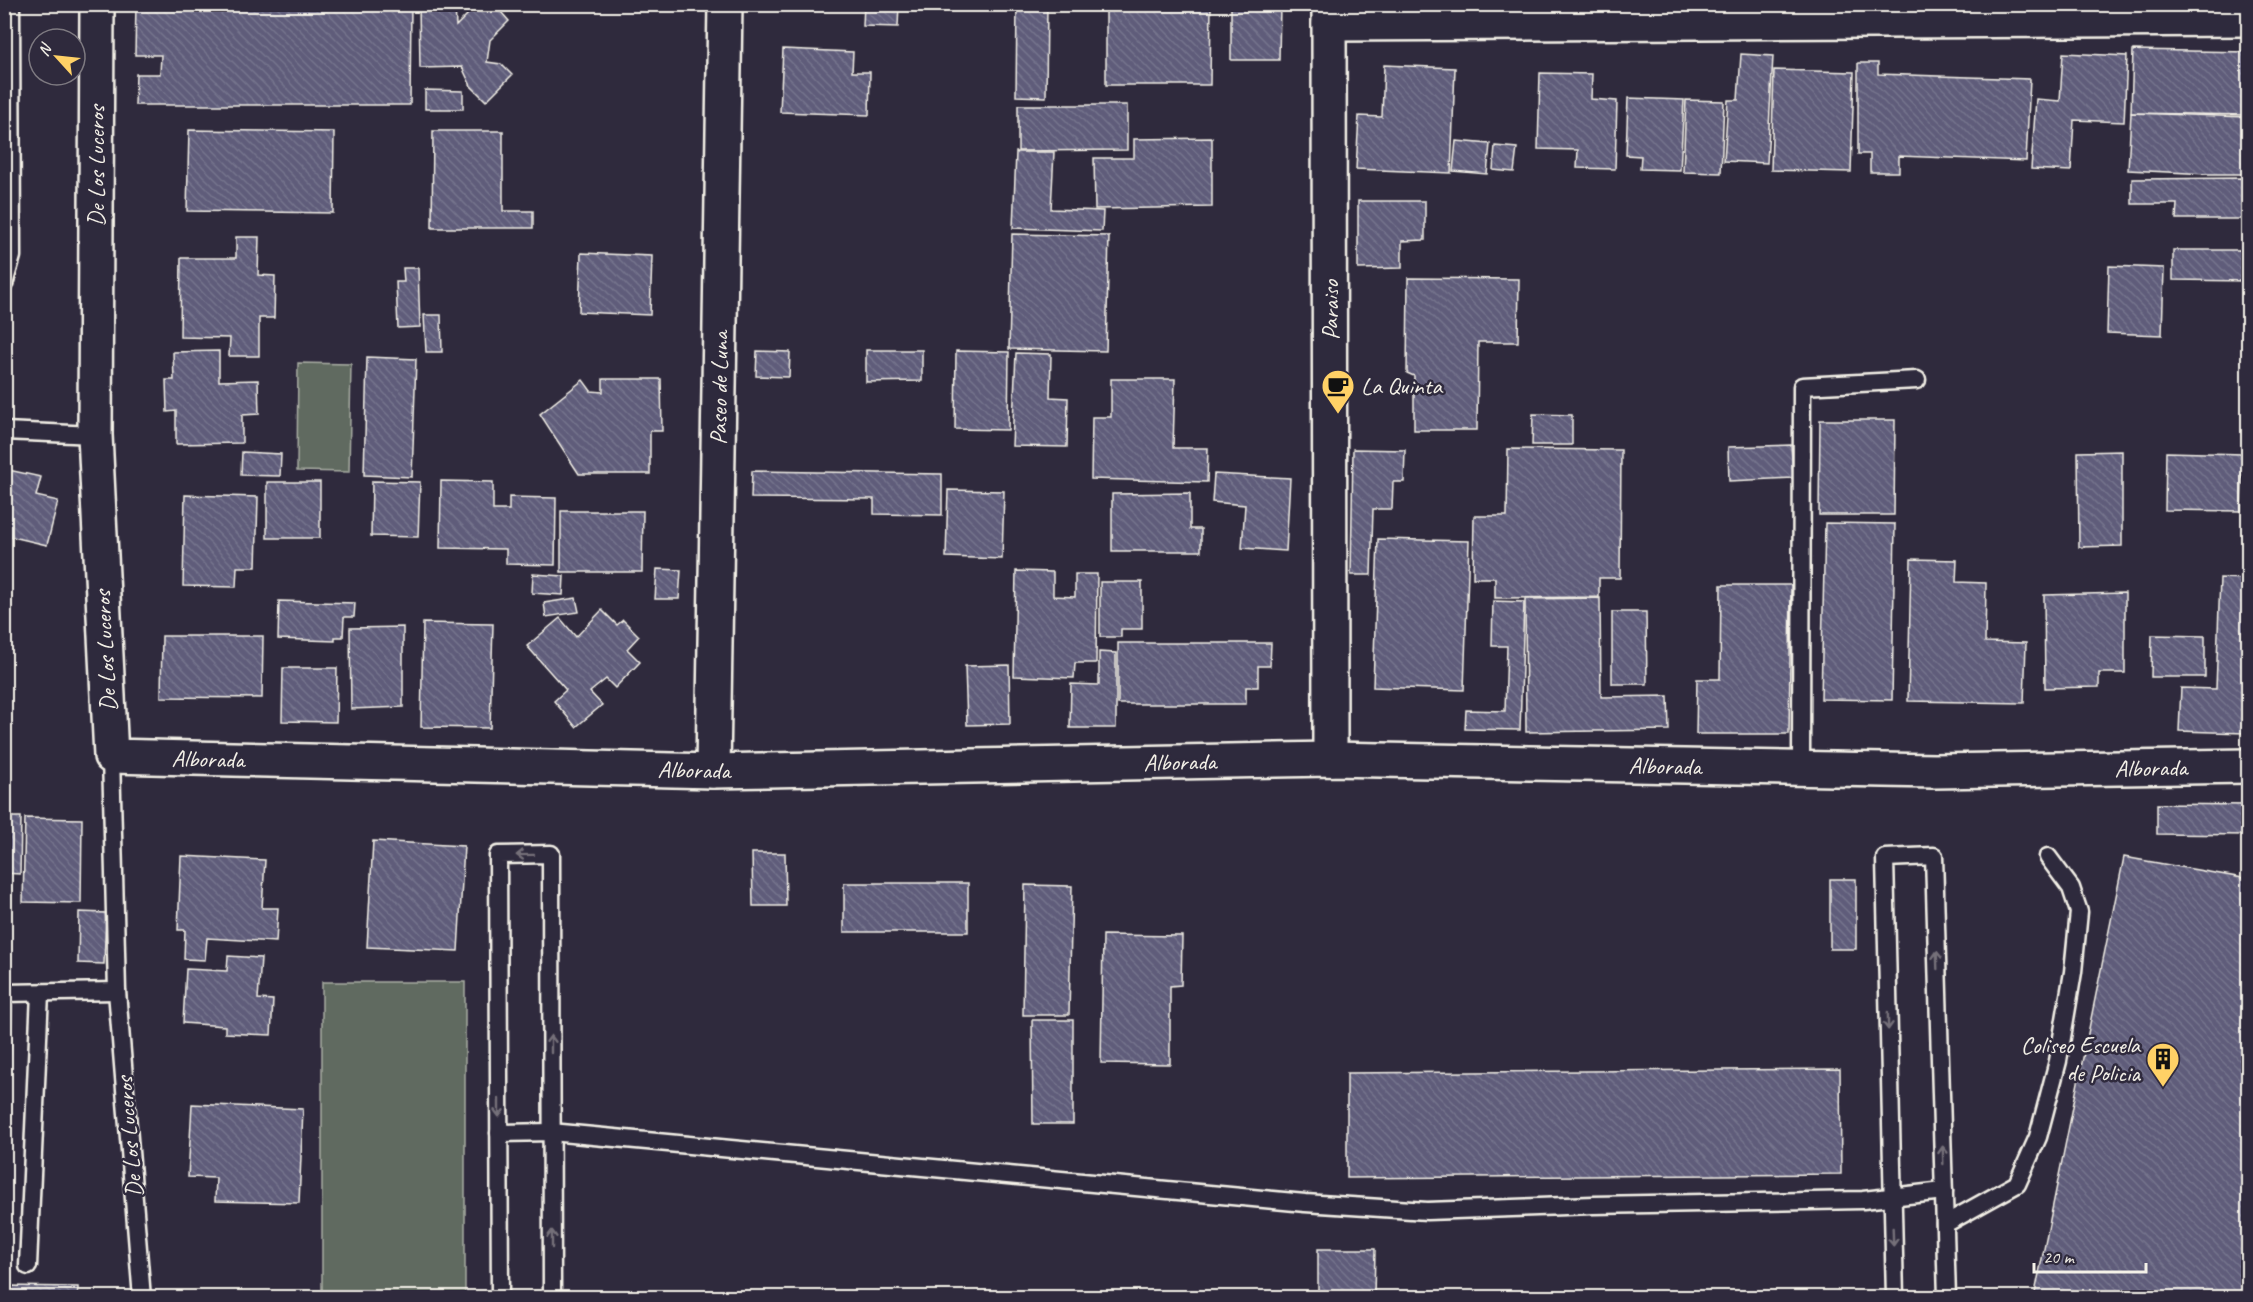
<svg xmlns="http://www.w3.org/2000/svg" width="2253" height="1302" font-family="Caveat,sans-serif">
<style>
.grass{fill:#606b60;stroke:#aaaea4;stroke-width:1.5}
.building{fill:url(#building-back-hatch);stroke:#f4f1e8;stroke-width:1.5}
.lines{fill:none;stroke-linecap:round;stroke-linejoin:round}
.service-casing{stroke:#f4f1e8;stroke-width:21}
.minor-casing{stroke:#f4f1e8;stroke-width:38}
.service{stroke:#2f2a3d;stroke-width:16}
.minor{stroke:#2f2a3d;stroke-width:33}
.oneway{stroke:#747079}
.labels{text-anchor:middle;dominant-baseline:central;stroke-width:5;stroke-linejoin:round;paint-order:stroke}
.street-label{font-size:24px;fill:#f4f1e8;stroke:#2f2a3d}
.poi-label{font-size:24px;fill:#f4f1e8;stroke:#2f2a3d;text-anchor:start}
</style>
<defs>
<pattern id="building-back-hatch" width="6" height="6" patternUnits="userSpaceOnUse" patternTransform="scale(1.5)"><rect width="6" height="6" fill="#5e5c7a"/><path d="M-1 5l2 2M0 0l6 6M5-1l2 2" fill="none" stroke="#76748d"/></pattern>
</defs>
<rect width="100%" height="100%" fill="#2f2a3d"/>
<filter id="ink" filterUnits="userSpaceOnUse"><feTurbulence type="fractalNoise" baseFrequency=".0167" numOctaves="2"/><feDisplacementMap in="SourceGraphic" scale="12" xChannelSelector="R" yChannelSelector="G"/><feConvolveMatrix kernelMatrix="1 2 1 2 8 2 1 2 1" color-interpolation-filters="sRGB"/></filter>
<g filter="url(#ink)">
<g class="grass">
<polygon points="298,363 351,364 349,472 297,471"/>
<rect x="322" y="982" width="143" height="315"/>
</g>
<g class="building">
<polygon points="136,4 411,4 410,105 135,105 136,74 160,74 161,55 135,55"/>
<polygon points="419,4 455,4 456,26 478,4 494,4 509,21 490,40 487,62 501,64 512,75 486,101 471,86 462,67 420,68"/>
<polygon points="864,4 899,4 898,27 863,26"/>
<polygon points="1017,4 1047,4 1046,97 1016,96"/>
<polygon points="1106,4 1211,4 1210,85 1106,85"/>
<polygon points="1231,4 1280,4 1279,60 1231,60"/>
<polygon points="783,49 853,52 852,72 870,72 869,115 780,112"/>
<polygon points="2133,50 2248,52 2248,115 2131,113"/>
<polygon points="2063,53 2127,56 2124,122 2074,120 2071,171 2031,169 2036,99 2060,101"/>
<polygon points="1741,54 1773,56 1767,163 1724,161 1728,100 1738,100"/>
<polygon points="1858,63 1878,63 1878,74 2030,79 2026,161 1899,156 1899,172 1870,172 1870,154 1858,154"/>
<polygon points="1384,65 1455,68 1451,173 1356,169 1359,116 1382,117"/>
<polygon points="1774,70 1854,72 1851,172 1771,170"/>
<polygon points="1540,73 1592,74 1591,99 1617,101 1615,169 1577,168 1578,150 1538,149"/>
<polygon points="425,90 463,91 463,109 425,109"/>
<polygon points="1628,98 1684,100 1680,170 1640,169 1641,156 1626,155"/>
<polygon points="1686,100 1724,101 1721,173 1683,172"/>
<polygon points="1018,105 1127,105 1127,150 1018,151"/>
<polygon points="2131,113 2248,117 2248,174 2208,174 2128,170"/>
<polygon points="189,130 334,132 333,213 187,211"/>
<polygon points="433,131 503,131 503,211 533,211 533,228 432,228"/>
<polygon points="1212,138 1212,207 1095,209 1094,158 1134,158 1134,139"/>
<polygon points="1456,141 1490,144 1487,174 1453,171"/>
<polygon points="1495,146 1517,148 1514,172 1493,170"/>
<polygon points="1016,152 1054,152 1051,209 1103,211 1102,231 1013,228"/>
<polygon points="2248,178 2248,219 2176,219 2177,204 2132,204 2132,179"/>
<polygon points="1358,201 1425,201 1425,240 1402,241 1402,268 1358,269"/>
<polygon points="1012,234 1109,236 1106,351 1009,349"/>
<polygon points="236,237 259,237 258,275 275,276 274,318 259,318 259,356 229,356 230,338 180,337 181,258 236,258"/>
<polygon points="2173,250 2248,250 2248,281 2173,280"/>
<polygon points="581,253 652,256 650,315 579,312"/>
<polygon points="2109,266 2164,268 2162,335 2107,333"/>
<polygon points="403,268 418,268 420,327 398,328 396,282 404,282"/>
<polygon points="1408,278 1519,279 1518,342 1478,342 1477,430 1414,430 1414,376 1407,373"/>
<polygon points="424,315 441,315 442,352 426,352"/>
<polygon points="866,350 922,350 922,381 866,382"/>
<polygon points="219,351 219,381 258,380 259,414 242,415 242,443 176,444 176,411 167,412 166,380 174,380 173,352"/>
<polygon points="757,351 790,352 789,377 756,376"/>
<polygon points="956,351 1009,352 1008,430 955,429"/>
<polygon points="1016,353 1051,354 1050,397 1068,398 1067,447 1012,446"/>
<polygon points="367,357 416,359 412,477 364,475"/>
<polygon points="603,379 661,379 662,431 650,431 650,474 579,474 540,414 583,380 591,391 603,392"/>
<polygon points="1111,379 1175,379 1173,448 1208,448 1207,482 1091,479 1092,417 1111,417"/>
<polygon points="1533,414 1572,415 1572,445 1532,445"/>
<polygon points="1820,420 1895,420 1894,515 1819,515"/>
<polygon points="1791,445 1793,478 1729,481 1728,447"/>
<polygon points="1353,449 1405,450 1404,482 1393,482 1392,509 1373,509 1371,575 1351,575"/>
<polygon points="1508,449 1621,450 1620,578 1599,578 1599,597 1495,598 1495,578 1473,578 1474,516 1507,516"/>
<polygon points="2122,451 2122,546 2079,547 2078,452"/>
<polygon points="242,452 281,454 280,476 241,475"/>
<polygon points="2166,452 2243,454 2241,511 2165,510"/>
<polygon points="4,469 41,477 36,496 58,501 47,545 4,535"/>
<polygon points="752,471 942,474 942,515 874,514 874,499 751,498"/>
<polygon points="1214,474 1290,478 1286,551 1242,548 1245,505 1212,502"/>
<polygon points="372,481 420,482 418,537 371,536"/>
<polygon points="441,481 493,482 493,510 509,510 509,497 556,498 555,565 506,564 506,549 440,548"/>
<rect x="267" y="482" width="53" height="56"/>
<polygon points="948,490 1004,491 1002,559 946,557"/>
<polygon points="1190,493 1190,529 1201,529 1201,551 1112,551 1112,494"/>
<polygon points="185,495 258,497 256,567 237,567 236,587 183,586"/>
<polygon points="561,511 643,511 642,572 561,572"/>
<polygon points="1825,523 1895,524 1892,700 1821,699"/>
<polygon points="1378,539 1469,541 1464,690 1373,687"/>
<polygon points="1911,559 1957,560 1956,582 1986,583 1985,642 2026,643 2024,703 1908,701"/>
<polygon points="657,569 681,570 679,599 655,599"/>
<polygon points="1016,571 1053,572 1053,596 1075,597 1075,574 1097,574 1096,663 1075,663 1074,678 1014,676"/>
<polygon points="533,574 564,576 563,595 532,593"/>
<polygon points="2220,578 2248,579 2245,733 2179,731 2181,688 2216,689"/>
<polygon points="1100,582 1142,582 1142,629 1121,629 1121,637 1100,637"/>
<polygon points="1721,585 1791,585 1789,734 1696,734 1697,679 1720,679"/>
<polygon points="2125,593 2125,673 2099,673 2099,687 2045,688 2044,595"/>
<polygon points="576,598 579,612 546,617 544,603"/>
<polygon points="1600,598 1601,697 1668,696 1669,730 1526,732 1525,599"/>
<polygon points="279,601 355,603 354,617 344,617 343,637 335,637 335,641 278,639"/>
<polygon points="1493,601 1524,602 1520,730 1465,729 1466,710 1505,711 1507,646 1492,646"/>
<polygon points="602,610 617,625 623,620 639,636 627,649 640,662 615,688 606,679 590,692 602,705 576,727 554,701 566,690 527,646 560,618 576,637"/>
<polygon points="1612,612 1646,612 1647,684 1612,684"/>
<polygon points="423,623 493,624 490,728 421,727"/>
<polygon points="403,627 403,707 351,709 350,628"/>
<polygon points="2152,635 2205,636 2205,677 2151,677"/>
<polygon points="162,636 263,636 262,698 161,697"/>
<polygon points="1118,643 1271,643 1270,666 1258,666 1258,687 1246,687 1246,704 1118,704"/>
<polygon points="1099,652 1116,653 1116,728 1070,728 1071,684 1099,685"/>
<polygon points="1009,665 1010,724 967,725 965,666"/>
<polygon points="283,668 337,668 336,722 282,721"/>
<polygon points="2157,804 2248,805 2248,835 2157,834"/>
<polygon points="4,817 21,817 20,874 4,873"/>
<polygon points="25,818 82,819 81,903 23,902"/>
<polygon points="373,841 464,846 458,951 367,947"/>
<polygon points="752,853 785,853 786,906 753,906"/>
<polygon points="181,856 265,860 262,908 278,908 276,942 207,938 205,960 184,959 185,930 178,930"/>
<polygon points="2124,857 2248,879 2248,1298 2034,1298"/>
<rect x="1830" y="879" width="26" height="70"/>
<rect x="844" y="883" width="124" height="49"/>
<polygon points="1025,885 1072,886 1069,1015 1023,1015"/>
<polygon points="79,912 106,913 104,964 78,963"/>
<polygon points="1103,935 1182,936 1181,985 1170,986 1170,1064 1101,1063"/>
<polygon points="228,956 261,958 258,999 273,1000 271,1035 225,1033 225,1026 183,1023 186,969 227,971"/>
<polygon points="4,1005 12,1006 7,1151 4,1151"/>
<polygon points="1032,1020 1073,1020 1073,1124 1033,1124"/>
<polygon points="1840,1069 1841,1174 1347,1178 1347,1073"/>
<polygon points="192,1104 303,1109 299,1203 215,1201 216,1178 188,1177"/>
<polygon points="1318,1249 1375,1249 1374,1298 1318,1298"/>
<polygon points="4,1286 78,1287 78,1298 4,1298"/>
</g>
<g class="lines">
<g class="service-casing">
<g id="service">
<polyline points="4,284 12,256 11,4"/>
<polyline points="4,431 95,435"/>
<polyline points="111,756 117,991 142,1298"/>
<polyline points="1801,768 1802,386 1917,380"/>
<polyline points="4,993 117,991"/>
<polyline points="499,1133 551,1132 1305,1203 1427,1211 1593,1205 1863,1200 1944,1191"/>
<polyline points="1945,1224 2017,1184 2038,1137 2058,1061 2073,972 2079,912 2071,888 2048,857"/>
<polyline points="28,1266 40,993"/>
<polyline points="500,1298 498,855 551,854 552,1298"/>
<polyline points="1895,1298 1885,858 1934,856 1947,1298"/>
</g>
</g>
<g class="minor-casing">
<g id="minor">
<polyline points="97,4 95,435 111,756 713,771 1330,759 1934,771 2248,766"/>
<polyline points="1329,4 1330,759"/>
<polyline points="1329,24 2248,19"/>
<polyline points="713,771 725,4"/>
</g>
</g>
<use href="#service" class="service"/>
<use href="#minor" class="minor"/>
</g>
<defs><path id="oneway-shaft" d="M-6 0H5M1.5-3L5.5 0L1.5 3" fill="none" stroke-width="1.6" stroke-linecap="round" stroke-linejoin="round" transform="scale(1.5)"/></defs>
<g class="oneway">
<use href="#oneway-shaft" transform="translate(525 855) rotate(179)"/>
<use href="#oneway-shaft" transform="translate(1937 960) rotate(-92)"/>
<use href="#oneway-shaft" transform="translate(1888 1021) rotate(89)"/>
<use href="#oneway-shaft" transform="translate(551 1044) rotate(-90)"/>
<use href="#oneway-shaft" transform="translate(499 1108) rotate(90)"/>
<use href="#oneway-shaft" transform="translate(1943 1155) rotate(-92)"/>
<use href="#oneway-shaft" transform="translate(1893 1237) rotate(88)"/>
<use href="#oneway-shaft" transform="translate(552 1239) rotate(-90)"/>
</g>
</g>
<defs>
<g id="cafe-pin" transform="scale(1.725)"><path d="M0 17L-7.5 6A9.5 9.5 0 1 1 7.5 6Z" fill="#ffd166" stroke="#2f2a3d"/><path d="M-5.5-4.5H6V0H3Q3 3.5 0 3.5H-2.5Q-5.5 3.5-5.5 0ZM3-3.2v2h1.7v-2ZM-6 4.5H4V6H-6Z" fill="#111"/></g>
<g id="building-pin" transform="scale(1.725)"><path d="M0 17L-7.5 6A9.5 9.5 0 1 1 7.5 6Z" fill="#ffd166" stroke="#2f2a3d"/><path d="M-4-6H4V6H1V3H-1V6H-4ZM-2.5-4.3h1.7v1.8h-1.7ZM.8-4.3h1.7v1.8H.8ZM-2.5-1h1.7V.8h-1.7ZM.8-1h1.7V.8H.8Z" fill="#111"/></g>
</defs>
<g fill-rule="evenodd">
<use href="#cafe-pin" x="1338" y="386"/>
<use href="#building-pin" x="2163" y="1059"/>
</g>
<g class="labels">
<g class="street-label">
<text transform="translate(96 166) rotate(-90)">De Los Luceros</text>
<text transform="translate(1330 310) rotate(-90)">Paraiso</text>
<text transform="translate(719 388) rotate(-89)">Paseo de Luna</text>
<text transform="translate(105 651) rotate(-93)">De Los Luceros</text>
<text transform="translate(208 759) rotate(1)">Alborada</text>
<text transform="translate(1180 762) rotate(-1)">Alborada</text>
<text transform="translate(1665 766) rotate(1)">Alborada</text>
<text transform="translate(2151 768) rotate(-1)">Alborada</text>
<text transform="translate(694 770) rotate(1)">Alborada</text>
<text transform="translate(129 1137) rotate(-95)">De Los Luceros</text>
</g>
<g class="poi-label">
<text x="1361" y="386">La Quinta</text>
<text x="2140" y="1045" text-anchor="end">Coliseo Escuela<tspan x="2140" dy="28">de Policia</tspan></text>
</g>
</g>
<rect width="2253" height="1302" fill="none" stroke="#2f2a3d" stroke-width="24"/>
<rect x="12" y="12" width="2229" height="1278" fill="none" stroke="#f4f1e8" stroke-width="2" filter="url(#ink)"/>
<g transform="translate(57 57) rotate(297)"><circle r="28" fill="#2f2a3d" stroke="#7e7a81" stroke-width="1.5"/>
<path d="M0-4.5L10 22L0 15L-10 22Z" fill="#ffd166"/>
<text y="-9" font-size="16" font-weight="bold" text-anchor="middle" fill="#f4f1e8">N</text>
</g>
<path d="M2034 1263v9h112v-9" fill="none" stroke="#f4f1e8" stroke-width="3"/>
<text x="2043" y="1263" font-size="18" fill="#f4f1e8" stroke="#2f2a3d" stroke-width="4.5" paint-order="stroke">20 m</text>
</svg>
